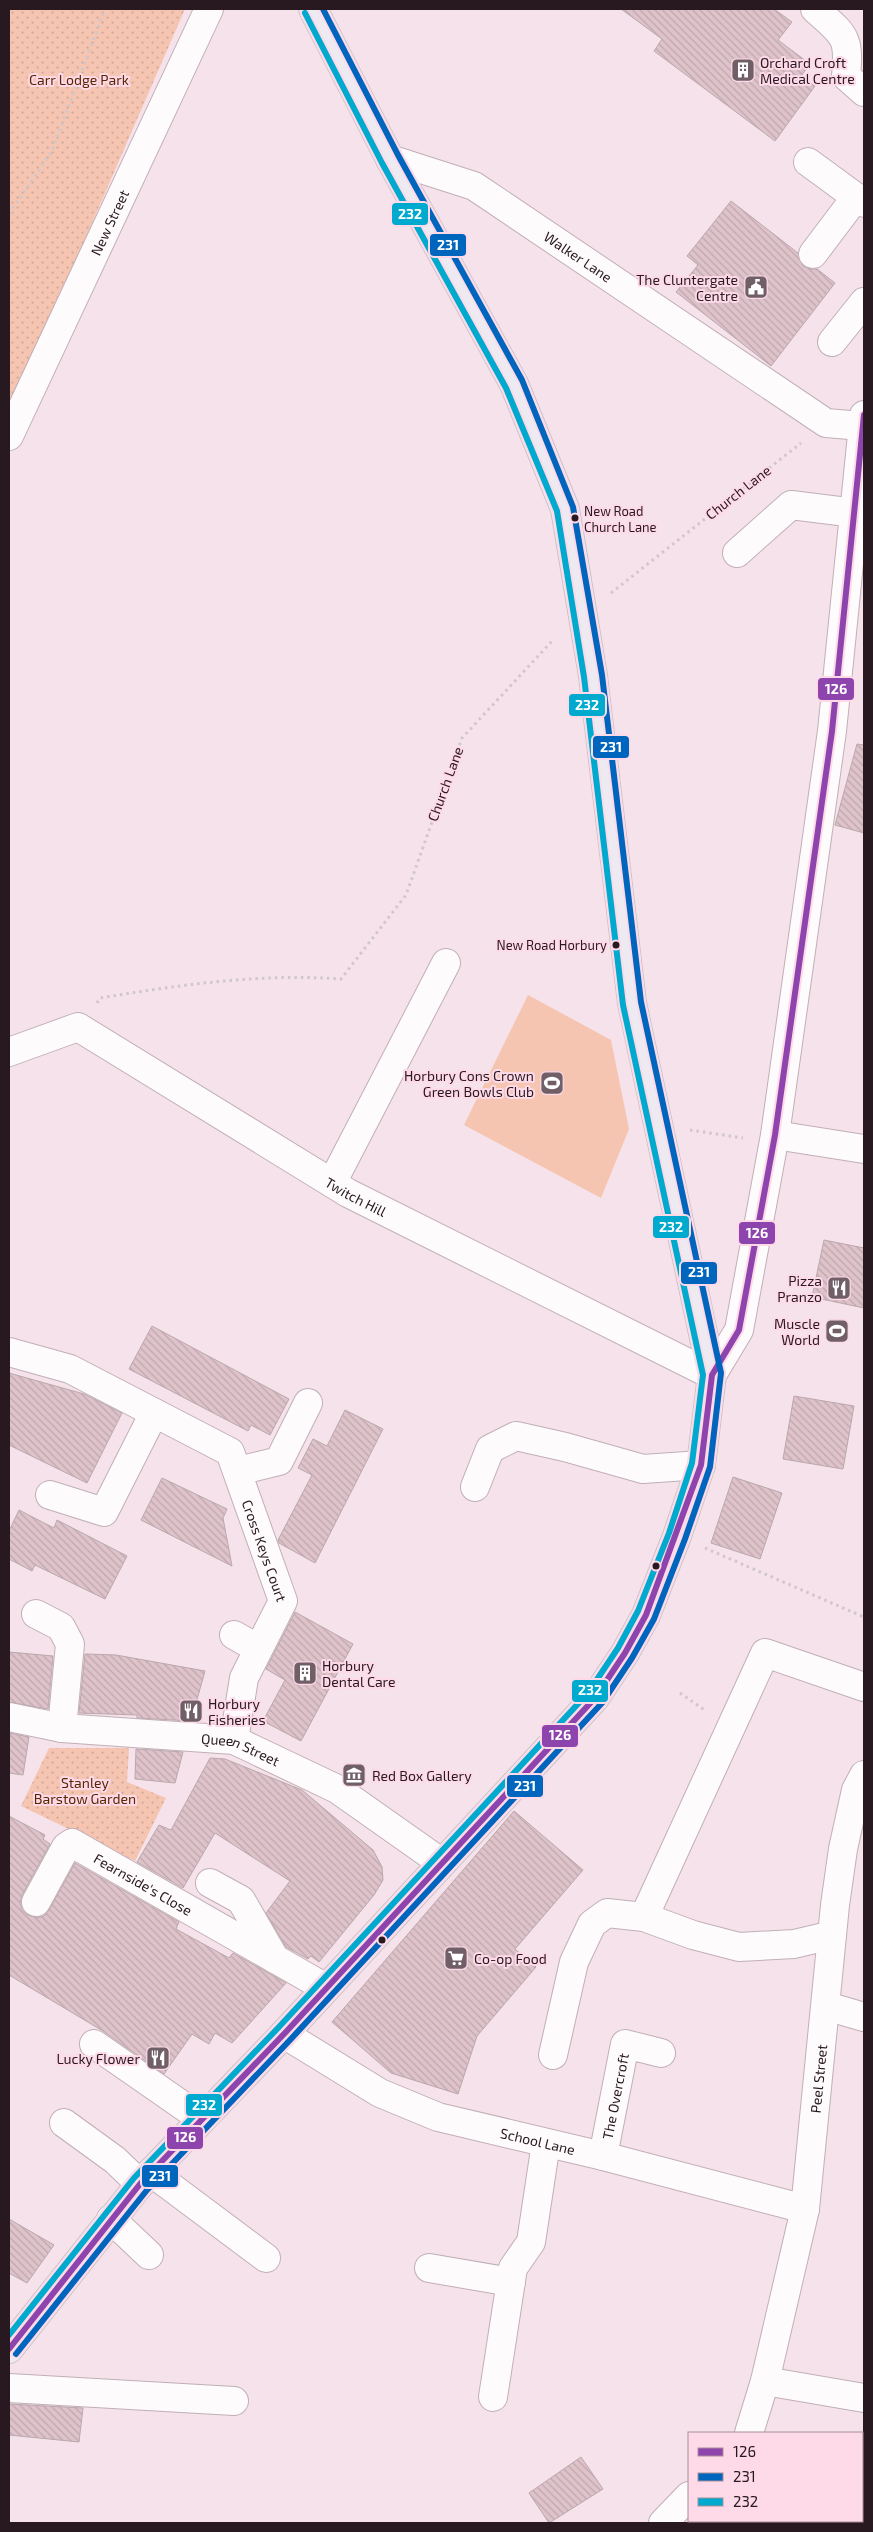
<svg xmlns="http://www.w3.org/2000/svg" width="873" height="2532" font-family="'Exo 2',sans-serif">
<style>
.green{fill:url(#green-dots)}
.pitch{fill:#f5c5b2}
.building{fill:url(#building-back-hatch);stroke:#baa8ad}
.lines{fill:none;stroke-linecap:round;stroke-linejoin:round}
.minor-casing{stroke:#c1afb7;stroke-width:30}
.major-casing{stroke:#cdc2c7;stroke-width:30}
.path{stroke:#cfc7ca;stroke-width:3;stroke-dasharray:2.5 4;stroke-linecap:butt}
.minor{stroke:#fefbfc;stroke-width:28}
.major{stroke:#eeeaf2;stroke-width:28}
.bus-1-casing{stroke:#fedae9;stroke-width:10}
.bus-2-casing{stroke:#fedae9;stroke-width:10}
.bus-3-casing{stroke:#fedae9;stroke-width:10}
.bus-1{stroke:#8e44ad;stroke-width:6}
.bus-2{stroke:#0065bd;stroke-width:6}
.bus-3{stroke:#00a9ce;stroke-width:6}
.bus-dot{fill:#281920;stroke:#fedae9;stroke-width:2}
.labels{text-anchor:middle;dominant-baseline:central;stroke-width:4;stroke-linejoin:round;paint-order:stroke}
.bus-label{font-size:13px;fill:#281920;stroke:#fedae9;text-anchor:start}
.poi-label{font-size:14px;fill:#281920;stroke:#fedae9;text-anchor:start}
.park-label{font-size:14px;fill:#592600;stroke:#fedae9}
.street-label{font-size:14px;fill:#281920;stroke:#fedae9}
.line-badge{stroke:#fedae9;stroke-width:2}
.badge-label{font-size:14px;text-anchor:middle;font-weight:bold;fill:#fff}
</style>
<defs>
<pattern id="green-dots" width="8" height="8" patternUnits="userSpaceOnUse" patternTransform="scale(1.25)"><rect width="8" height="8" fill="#f5c5b2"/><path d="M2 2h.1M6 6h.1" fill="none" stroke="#d2a999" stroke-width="1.8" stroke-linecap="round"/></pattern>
<pattern id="building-back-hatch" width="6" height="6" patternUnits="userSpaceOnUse" patternTransform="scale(1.25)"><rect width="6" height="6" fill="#dfc3ca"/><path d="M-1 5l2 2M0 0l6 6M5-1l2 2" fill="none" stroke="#bfa7ad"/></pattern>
</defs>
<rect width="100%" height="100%" fill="#f6e2ea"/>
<g class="green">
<polygon points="9,9 185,9 9,414"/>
<polygon points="49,1748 129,1748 127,1782 166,1798 135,1861 21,1806"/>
</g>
<polygon class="pitch" points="528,995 611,1040 629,1129 601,1198 464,1125"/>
<g class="building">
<polygon points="621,9 774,9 792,22 778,40 810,64 801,76 815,86 775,141 654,51 662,39"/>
<polygon points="731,201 798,253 803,266 811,269 817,269 835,283 771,366 676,292 698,265 687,256"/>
<polygon points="857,744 864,745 864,833 835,825"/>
<polygon points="824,1240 864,1248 864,1308 812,1297"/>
<polygon points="152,1326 289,1399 270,1435 251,1425 248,1431 129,1369"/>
<polygon points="9,1373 84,1394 122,1413 87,1483 9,1445"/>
<polygon points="794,1396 854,1406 843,1469 783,1459"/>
<polygon points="345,1410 383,1429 315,1563 279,1543 278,1540 312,1475 298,1468 313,1439 327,1446"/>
<polygon points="733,1477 782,1493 760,1559 711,1543"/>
<polygon points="162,1478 227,1509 223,1518 232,1566 141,1520"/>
<polygon points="19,1510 54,1528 57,1520 127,1556 105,1599 35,1565 32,1571 9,1559 9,1531"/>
<polygon points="295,1612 353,1644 301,1741 263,1721 285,1680 266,1669"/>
<polygon points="9,1652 53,1656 48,1709 9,1702"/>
<polygon points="85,1654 116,1655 205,1671 191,1721 137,1718 137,1715 79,1713"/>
<polygon points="9,1733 29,1737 23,1775 9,1773"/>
<polygon points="136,1749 183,1752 175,1783 135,1779"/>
<polygon points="210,1758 225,1759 302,1790 373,1850 382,1867 383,1880 374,1895 319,1962 311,1956 308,1959 286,1947 266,1913 290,1881 215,1833 183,1888 137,1862 159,1825 171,1830"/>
<polygon points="514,1811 583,1870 515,1949 536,1967 477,2036 458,2094 391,2073 332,2022"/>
<polygon points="9,1816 45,1835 43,1839 50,1844 22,1895 20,1903 22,1910 28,1915 37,1918 44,1916 49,1910 75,1863 179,1922 176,1929 229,1958 233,1953 286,1983 232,2043 215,2033 209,2044 192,2034 164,2074 103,2031 9,1975"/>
<polygon points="9,2219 54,2245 27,2283 9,2273"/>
<polygon points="9,2404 83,2408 79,2442 9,2435"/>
<polygon points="581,2457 603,2489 549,2523 529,2493"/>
</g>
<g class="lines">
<g class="minor-casing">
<g id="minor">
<path d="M815 9C844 35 850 36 846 76L864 92"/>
<path id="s1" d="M390 159 474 186 826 423 862 426"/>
<polyline points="808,162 864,203"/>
<polyline points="813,254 856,197"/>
<polyline points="832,342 864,302"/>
<path id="s2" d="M9 436 209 9"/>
<polyline points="737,553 791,505 855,513"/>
<path id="s3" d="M9 1052 78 1027 348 1193 712 1375 739 1330 775 1135 832 731 864 415"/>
<polyline points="775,1135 864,1149"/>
<polyline points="332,1183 446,963"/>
<path id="s4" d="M9 1352 70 1369 230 1452 283 1601 244 1678 234 1740"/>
<polyline points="238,1471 279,1461 308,1403"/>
<polyline points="475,1487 490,1449 516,1436 565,1447 643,1469 701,1465"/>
<polyline points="50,1495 104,1512 154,1413"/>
<polyline points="36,1614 61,1627 70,1644 62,1728"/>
<polyline points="234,1635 257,1648"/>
<path id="s5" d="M9 1717 62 1728 234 1740 337 1789 442 1863"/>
<polyline points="210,1883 241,1900 275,1959"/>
<path id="s6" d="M36 1902 66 1847 72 1843 326 1988"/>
<polyline points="644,1917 765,1653 864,1687"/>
<polyline points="826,2006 864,2017"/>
<path id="s7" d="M284 2034 380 2093 438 2117 603 2156 805 2209"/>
<polyline points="94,2044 202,2119"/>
<polyline points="553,2055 574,1962 592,1924 607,1913 644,1917 693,1935 739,1947 794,1944 832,1935"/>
<polyline points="64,2123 115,2160 140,2184"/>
<path id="s8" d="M603 2156 625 2044 661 2053"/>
<polyline points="151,2172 266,2258"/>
<polyline points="111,2219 149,2255"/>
<polyline points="429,2268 511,2282"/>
<polyline points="765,2381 864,2398"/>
<polyline points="9,2388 234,2401"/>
<polyline points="493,2397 513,2268 531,2242 546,2143"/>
<path id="s9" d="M749 2433 765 2381 805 2209 835 1905 843 1849 856 1790 864 1775"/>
<polyline points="776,2521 777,2523"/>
<polyline points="663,2523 689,2496"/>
</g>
</g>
<g class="major-casing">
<polyline id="major" points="9,2349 140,2184 284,2034 595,1698 625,1653 646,1615 677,1536 701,1465 712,1375 632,1003 593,676 565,509 514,384 390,159 313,9"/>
</g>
<g class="path">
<polyline points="9,214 52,151 105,9"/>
<polyline points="611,593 801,443"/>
<path d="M97 1003 100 998C180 985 260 973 341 979L406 895 462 738 554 639"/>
<polyline points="690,1130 743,1138"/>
<polyline points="705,1548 864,1617"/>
<polyline points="680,1693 706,1711"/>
</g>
<use href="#minor" class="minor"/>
<use href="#major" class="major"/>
<g class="bus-1-casing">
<polyline id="bus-1" points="9,2349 140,2184 284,2034 595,1698 625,1653 646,1615 701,1465 712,1375 739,1330 775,1135 832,731 864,415"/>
</g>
<g class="bus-2-casing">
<polyline id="bus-2" points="16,2354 147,2190 290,2040 602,1703 632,1658 654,1619 685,1539 710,1467 721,1373 641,1002 602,675 573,507 522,380 398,155 323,9"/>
</g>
<g class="bus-3-casing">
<polyline id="bus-3" points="9,2335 134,2178 278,2028 588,1693 618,1648 638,1611 669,1533 692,1463 703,1375 623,1005 584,677 557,511 506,388 382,163 305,13"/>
</g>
<use href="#bus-1" class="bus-1"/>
<use href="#bus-2" class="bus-2"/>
<use href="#bus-3" class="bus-3"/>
</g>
<defs>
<g id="building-square" transform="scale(1.25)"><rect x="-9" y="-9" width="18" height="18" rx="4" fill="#705f67" stroke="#fedae9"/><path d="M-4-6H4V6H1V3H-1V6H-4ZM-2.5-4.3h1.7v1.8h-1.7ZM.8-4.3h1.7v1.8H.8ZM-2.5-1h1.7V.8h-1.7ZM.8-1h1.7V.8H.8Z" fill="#fff"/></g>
<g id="civic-square" transform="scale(1.25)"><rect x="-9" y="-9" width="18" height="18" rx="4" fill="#705f67" stroke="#fedae9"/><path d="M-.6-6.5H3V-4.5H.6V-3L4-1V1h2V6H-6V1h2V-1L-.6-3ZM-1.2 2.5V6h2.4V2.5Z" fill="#fff"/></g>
<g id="stadium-square" transform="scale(1.25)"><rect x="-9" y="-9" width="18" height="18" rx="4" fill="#705f67" stroke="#fedae9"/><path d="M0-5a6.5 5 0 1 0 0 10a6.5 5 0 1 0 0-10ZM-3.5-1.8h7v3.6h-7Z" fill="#fff"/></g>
<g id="restaurant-square" transform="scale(1.25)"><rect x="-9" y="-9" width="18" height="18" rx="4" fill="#705f67" stroke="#fedae9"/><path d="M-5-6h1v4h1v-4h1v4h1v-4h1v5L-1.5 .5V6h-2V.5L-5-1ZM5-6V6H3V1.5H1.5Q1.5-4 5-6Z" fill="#fff"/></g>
<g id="museum-square" transform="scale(1.25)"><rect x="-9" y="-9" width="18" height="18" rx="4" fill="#705f67" stroke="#fedae9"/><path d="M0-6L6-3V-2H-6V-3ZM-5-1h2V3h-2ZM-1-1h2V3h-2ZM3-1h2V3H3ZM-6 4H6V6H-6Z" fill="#fff"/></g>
<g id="supermarket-square" transform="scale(1.25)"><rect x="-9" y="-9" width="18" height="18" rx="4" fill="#705f67" stroke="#fedae9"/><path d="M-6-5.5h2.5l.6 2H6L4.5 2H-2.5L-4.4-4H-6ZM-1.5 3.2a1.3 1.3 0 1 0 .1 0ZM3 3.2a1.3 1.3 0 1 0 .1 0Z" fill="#fff"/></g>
</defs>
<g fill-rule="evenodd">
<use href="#building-square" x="743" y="70"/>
<use href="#civic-square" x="756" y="287"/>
<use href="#stadium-square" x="552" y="1083"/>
<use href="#restaurant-square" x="839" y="1288"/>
<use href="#stadium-square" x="837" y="1331"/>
<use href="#building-square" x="305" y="1673"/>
<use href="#restaurant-square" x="191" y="1711"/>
<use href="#museum-square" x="354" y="1775"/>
<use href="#supermarket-square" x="456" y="1958"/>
<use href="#restaurant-square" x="158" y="2058"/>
</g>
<g class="bus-dot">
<circle cx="575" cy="518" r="4.5"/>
<circle cx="616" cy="945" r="4.5"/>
<circle cx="656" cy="1566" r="4.5"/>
<circle cx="382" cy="1940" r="4.5"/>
</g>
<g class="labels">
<g class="bus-label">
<text x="584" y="511">New Road<tspan x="584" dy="16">Church Lane</tspan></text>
<text x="607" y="945" text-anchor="end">New Road Horbury</text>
</g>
<g class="poi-label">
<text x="760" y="62">Orchard Croft<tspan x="760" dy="16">Medical Centre</tspan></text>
<text x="738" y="279" text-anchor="end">The Cluntergate<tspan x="738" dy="16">Centre</tspan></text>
<text x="534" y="1075" text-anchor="end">Horbury Cons Crown<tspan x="534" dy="16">Green Bowls Club</tspan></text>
<text x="822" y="1280" text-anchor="end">Pizza<tspan x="822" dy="16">Pranzo</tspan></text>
<text x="820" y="1323" text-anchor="end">Muscle<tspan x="820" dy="16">World</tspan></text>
<text x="322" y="1665">Horbury<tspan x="322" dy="16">Dental Care</tspan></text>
<text x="208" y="1703">Horbury<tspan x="208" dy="16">Fisheries</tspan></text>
<text x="372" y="1775">Red Box Gallery</text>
<text x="474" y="1958">Co-op Food</text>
<text x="140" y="2058" text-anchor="end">Lucky Flower</text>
</g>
<g class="park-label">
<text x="79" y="79">Carr Lodge Park</text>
<text x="85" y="1782">Stanley<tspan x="85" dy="16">Barstow Garden</tspan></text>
</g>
<g class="street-label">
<text stroke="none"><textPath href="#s2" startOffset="236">New Street</textPath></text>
<text stroke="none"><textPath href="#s1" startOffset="214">Walker Lane</textPath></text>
<text transform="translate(738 492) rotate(-38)">Church Lane</text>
<text transform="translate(445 784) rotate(-70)">Church Lane</text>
<text stroke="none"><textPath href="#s3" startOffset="399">Twitch Hill</textPath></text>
<text stroke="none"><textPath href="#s4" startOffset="348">Cross Keys Court</textPath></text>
<text stroke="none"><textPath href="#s5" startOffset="235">Queen Street</textPath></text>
<text stroke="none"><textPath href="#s6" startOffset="152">Fearnside's Close</textPath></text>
<text stroke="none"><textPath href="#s9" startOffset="362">Peel Street</textPath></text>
<text stroke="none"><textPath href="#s8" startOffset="61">The Overcroft</textPath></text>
<text stroke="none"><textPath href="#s7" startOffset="278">School Lane</textPath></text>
</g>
</g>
<g class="line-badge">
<rect x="391" y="202" width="38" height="24" rx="5" fill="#00a9ce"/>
<rect x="429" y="233" width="38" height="24" rx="5" fill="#0065bd"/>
<rect x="817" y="677" width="38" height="24" rx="5" fill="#8e44ad"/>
<rect x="568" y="693" width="38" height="24" rx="5" fill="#00a9ce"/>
<rect x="592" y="735" width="38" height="24" rx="5" fill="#0065bd"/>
<rect x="652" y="1215" width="38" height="24" rx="5" fill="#00a9ce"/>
<rect x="738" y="1221" width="38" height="24" rx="5" fill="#8e44ad"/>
<rect x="680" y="1261" width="38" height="24" rx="5" fill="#0065bd"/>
<rect x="571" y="1679" width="38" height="24" rx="5" fill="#00a9ce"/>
<rect x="541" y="1724" width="38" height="24" rx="5" fill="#8e44ad"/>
<rect x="506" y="1774" width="38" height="24" rx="5" fill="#0065bd"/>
<rect x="185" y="2093" width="38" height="24" rx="5" fill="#00a9ce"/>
<rect x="166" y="2126" width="38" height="24" rx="5" fill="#8e44ad"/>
<rect x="141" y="2164" width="38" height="24" rx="5" fill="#0065bd"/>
</g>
<g class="badge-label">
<text x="410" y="219">232</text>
<text x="448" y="250">231</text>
<text x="836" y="694">126</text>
<text x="587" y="710">232</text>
<text x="611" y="752">231</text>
<text x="671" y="1232">232</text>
<text x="757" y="1238">126</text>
<text x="699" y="1277">231</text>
<text x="590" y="1695">232</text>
<text x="560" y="1740">126</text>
<text x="525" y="1791">231</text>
<text x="204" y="2110">232</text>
<text x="185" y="2142">126</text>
<text x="160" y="2181">231</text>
</g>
<rect width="873" height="2532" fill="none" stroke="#281920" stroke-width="20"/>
<rect x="688" y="2432" width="175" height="90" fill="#fedae9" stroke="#a88d99"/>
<rect x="698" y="2448" width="25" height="8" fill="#8e44ad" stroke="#a88d99"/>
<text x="733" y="2457" font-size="15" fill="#281920">126</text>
<rect x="698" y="2473" width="25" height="8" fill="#0065bd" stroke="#a88d99"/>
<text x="733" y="2482" font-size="15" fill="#281920">231</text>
<rect x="698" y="2498" width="25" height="8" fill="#00a9ce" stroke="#a88d99"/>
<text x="733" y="2507" font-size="15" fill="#281920">232</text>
</svg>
